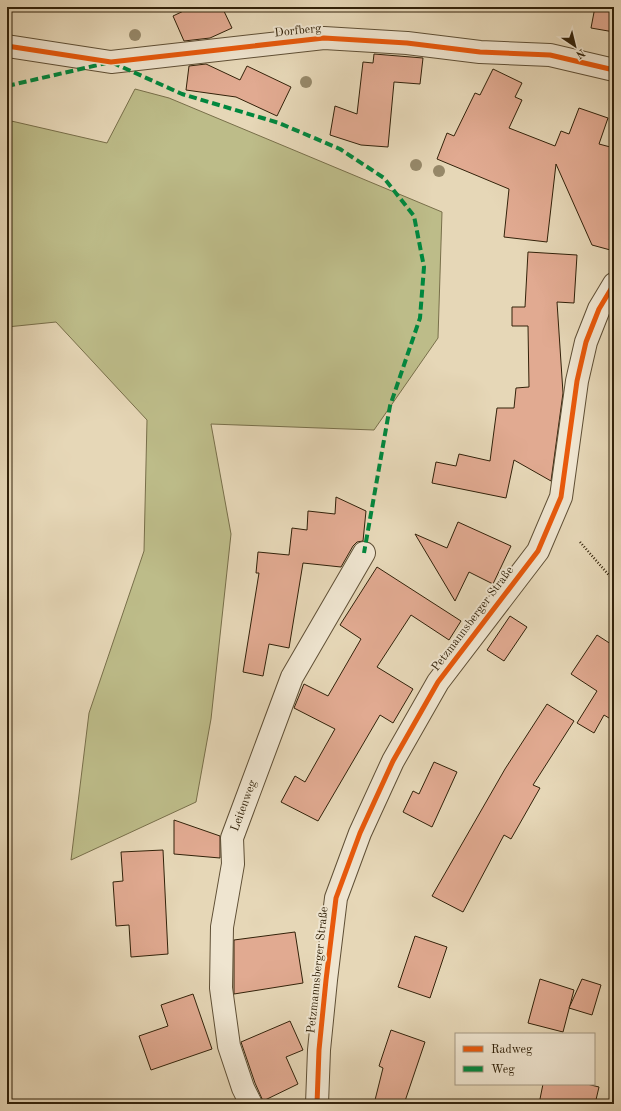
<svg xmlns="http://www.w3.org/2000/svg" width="621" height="1111" font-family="'Old Standard TT',serif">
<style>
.green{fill:#bdbc89;stroke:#786f4a}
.building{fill:#e1aa91;stroke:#32220a}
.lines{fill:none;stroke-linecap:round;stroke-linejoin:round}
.minor-casing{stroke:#5f4f35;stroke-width:24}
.path{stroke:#32220a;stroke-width:2.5;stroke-dasharray:1 2;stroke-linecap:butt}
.minor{stroke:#efe5d0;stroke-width:22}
.quiet{stroke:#00873e;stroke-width:4;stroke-dasharray:8 4;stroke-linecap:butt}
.cycleway-casing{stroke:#efe5d0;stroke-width:8}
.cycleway{stroke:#e8590c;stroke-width:5}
.tree{fill:#968869}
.labels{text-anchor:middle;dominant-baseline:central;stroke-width:4;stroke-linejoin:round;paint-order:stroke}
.street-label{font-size:12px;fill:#32220a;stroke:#efe5d0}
</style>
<rect width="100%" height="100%" fill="#e6d7b7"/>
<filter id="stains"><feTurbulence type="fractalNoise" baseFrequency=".005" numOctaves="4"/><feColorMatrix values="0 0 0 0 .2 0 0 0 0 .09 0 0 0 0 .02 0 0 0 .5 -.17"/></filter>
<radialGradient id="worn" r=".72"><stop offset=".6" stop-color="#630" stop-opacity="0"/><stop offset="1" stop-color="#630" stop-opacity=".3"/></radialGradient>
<polygon class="green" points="135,89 169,98 442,212 438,338 374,430 211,424 231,534 211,719 196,802 71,860 89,713 144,551 147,420 56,322 7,327 7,120 107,143"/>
<g class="building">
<polygon points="192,7 222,7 232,28 210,38 184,41 173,16"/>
<polygon points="595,7 614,7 614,32 591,28"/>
<polygon points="374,54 423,58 420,84 394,82 388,147 361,145 330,135 335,106 357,114 363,62 373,63"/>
<polygon points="206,64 240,80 247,66 291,87 277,116 236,97 186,90 189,66"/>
<polygon points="493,69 522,83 515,97 522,100 509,128 555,146 561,131 569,134 579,108 608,118 599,144 614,148 614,251 592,245 556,164 547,242 504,237 509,189 437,159 447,133 454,136 475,93 480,95"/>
<polygon points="528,252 577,255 574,303 557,302 563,393 551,481 514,460 506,498 432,483 436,462 456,466 459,454 490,461 497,408 514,408 516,388 529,387 528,326 512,326 512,307 525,307"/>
<polygon points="336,497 366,511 363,541 357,542 353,546 341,567 303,563 289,648 269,644 263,676 243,672 259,573 256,573 258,552 289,555 292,528 307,530 308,511 335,514"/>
<polygon points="458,522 511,546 493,584 469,572 455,601 415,534 447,548"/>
<polygon points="377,567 461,621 449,640 411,615 377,667 413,689 393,723 380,715 318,821 281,802 295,776 305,782 335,729 294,708 304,684 328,696 361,639 340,625"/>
<polygon points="510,616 527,627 504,661 487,650"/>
<polygon points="597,635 614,646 614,721 604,715 594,733 577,723 597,691 571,674"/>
<polygon points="547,704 574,721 533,785 540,788 511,839 504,835 463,912 432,896 505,769"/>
<polygon points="434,762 457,772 432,827 403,812 413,791 419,794"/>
<polygon points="174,820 220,836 220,858 174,854"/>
<polygon points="163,850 168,954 131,957 129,925 116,926 113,882 123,881 121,852"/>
<polygon points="295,932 303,983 234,994 234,940"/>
<polygon points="415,936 447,947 430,998 398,987"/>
<polygon points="540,979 574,990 563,1032 528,1023"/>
<polygon points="582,979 601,985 592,1015 569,1008"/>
<polygon points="193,994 212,1049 151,1070 139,1036 168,1026 161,1005"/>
<polygon points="290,1021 303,1050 286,1057 298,1084 263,1101 255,1083 241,1042"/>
<polygon points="391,1030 425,1042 404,1104 374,1104 383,1068 379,1066"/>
<polygon points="543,1084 587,1084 599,1087 595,1104 539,1104"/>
</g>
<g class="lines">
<g class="minor-casing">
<g id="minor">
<polyline points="7,46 111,62 324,38 407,43 480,52 550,55 614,70"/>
<path id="s1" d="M251 1104 243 1088 229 1046 221 988 222 927 233 864 232 838 292 677 364 553"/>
<polyline points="317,1104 319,1050 326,980 336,898 360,833 393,761 438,682 538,551 561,497 577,381 586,342 599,309 614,284"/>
</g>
</g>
<polyline class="path" points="580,542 614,581"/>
<use href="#minor" class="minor"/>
<polyline class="quiet" points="7,86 111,62 182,94 279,123 340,149 384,178 414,216 424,267 420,318 390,406 364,553"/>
<g class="cycleway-casing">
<g id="cycleway">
<polyline points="7,46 111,62 324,38 407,43 480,52 550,55 614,70"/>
<polyline points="317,1104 319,1050 326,980 336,898 360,833 393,761 438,682 538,551 561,497 577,381 586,342 599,309 614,284"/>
</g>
</g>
<use href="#cycleway" class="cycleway"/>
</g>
<g class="tree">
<circle cx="135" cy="35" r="6"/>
<circle cx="306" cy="82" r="6"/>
<circle cx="416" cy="165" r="6"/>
<circle cx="439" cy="171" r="6"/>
</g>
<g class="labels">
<g class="street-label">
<text transform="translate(298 31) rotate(-6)">Dorfberg</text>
<text transform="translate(473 619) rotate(-53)">Petzmannsberger Straße</text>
<text stroke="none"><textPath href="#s1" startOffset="306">Leitenweg</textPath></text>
<text transform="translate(318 970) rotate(-84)">Petzmannsberger Straße</text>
</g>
</g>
<rect width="621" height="1111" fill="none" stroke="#e6d7b7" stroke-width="24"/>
<rect x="8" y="8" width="605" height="1095" fill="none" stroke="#32220a" stroke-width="2"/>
<rect x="12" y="12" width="597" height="1087" fill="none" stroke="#32220a"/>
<rect x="455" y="1033" width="140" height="52" fill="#efe5d0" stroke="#a39781"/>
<rect x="463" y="1046" width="20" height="6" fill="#e8590c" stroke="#a39781"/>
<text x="491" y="1053" font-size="12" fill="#32220a">Radweg</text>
<rect x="463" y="1066" width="20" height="6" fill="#00873e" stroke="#a39781"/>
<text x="491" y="1073" font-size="12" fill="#32220a">Weg</text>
<g transform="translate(575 46) rotate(145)" stroke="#efe5d0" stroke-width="3" paint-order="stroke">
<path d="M0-3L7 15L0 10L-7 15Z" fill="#32220a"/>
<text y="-6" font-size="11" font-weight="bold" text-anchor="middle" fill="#32220a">N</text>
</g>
<rect width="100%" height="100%" filter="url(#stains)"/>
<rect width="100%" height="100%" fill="url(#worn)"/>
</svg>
